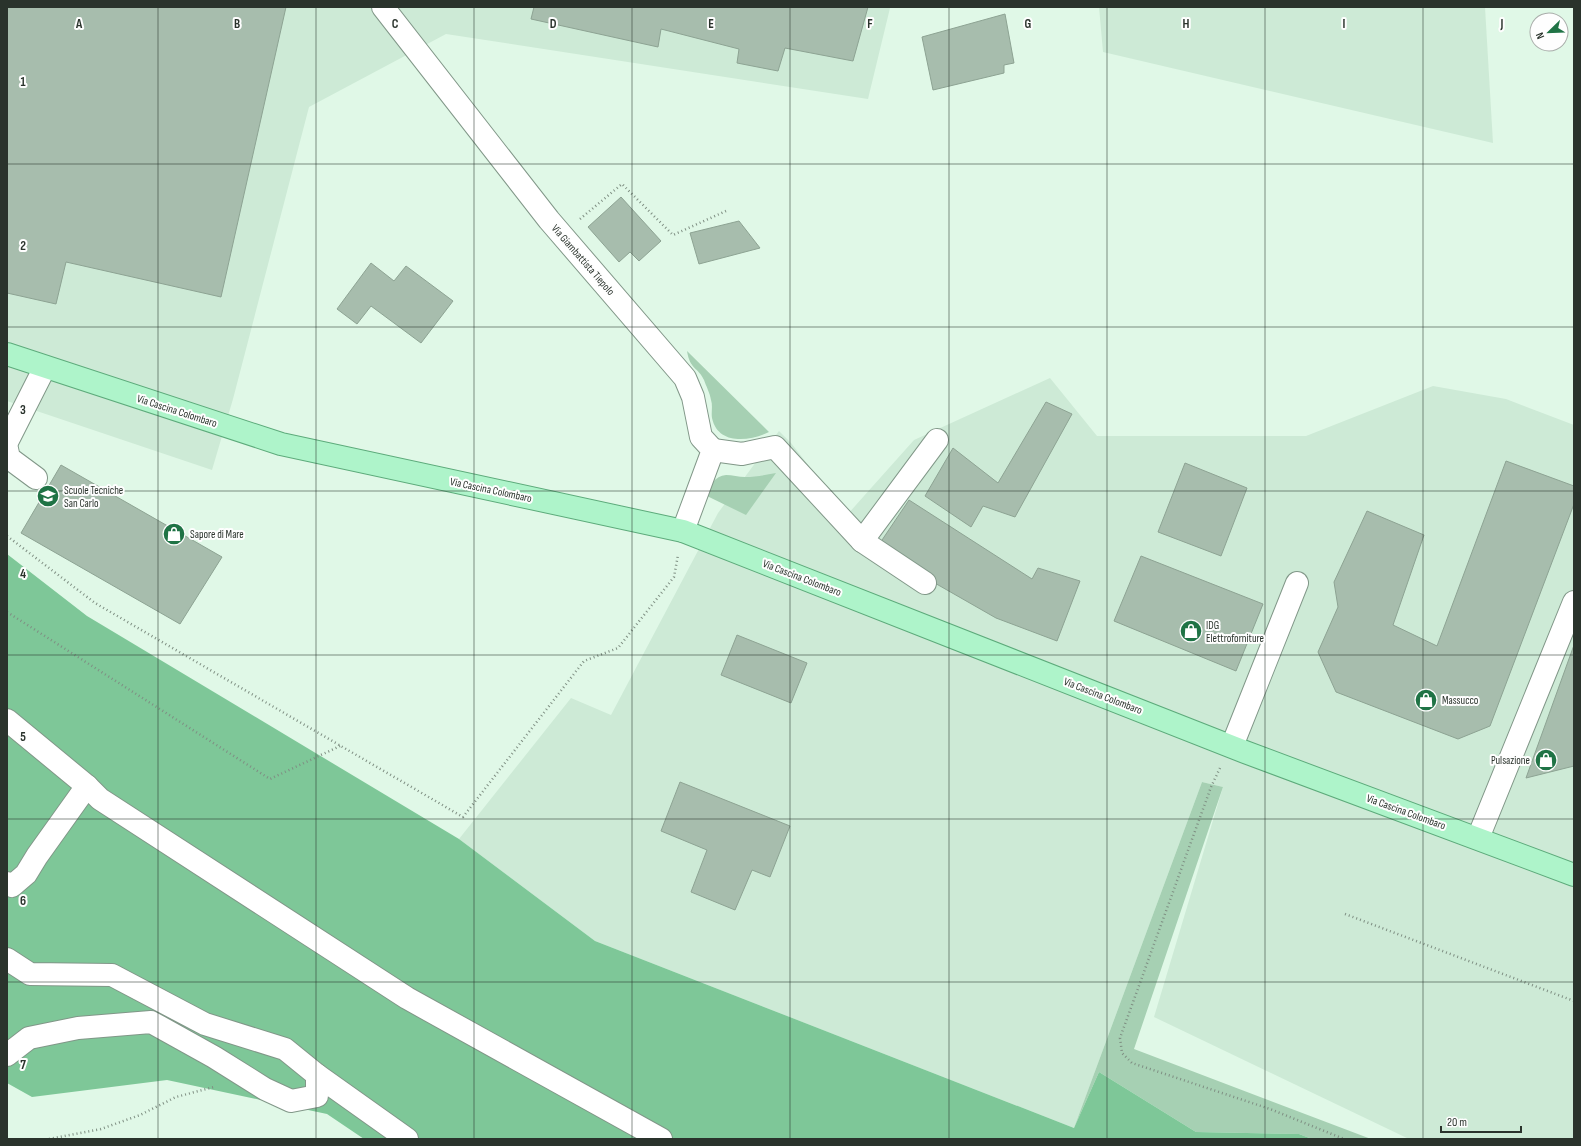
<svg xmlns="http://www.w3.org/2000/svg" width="1581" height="1146" font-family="'Sofia Sans Condensed',sans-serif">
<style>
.built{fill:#cdead6}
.green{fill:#a6d0b3}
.forest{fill:#7ec798}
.building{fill:#a7bdad;stroke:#8da393}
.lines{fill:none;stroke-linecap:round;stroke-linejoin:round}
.minor-casing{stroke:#819788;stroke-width:24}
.major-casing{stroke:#5dab7b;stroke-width:24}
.path{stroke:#7f8f83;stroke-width:2.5;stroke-dasharray:1 3;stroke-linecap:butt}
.minor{stroke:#fff;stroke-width:22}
.major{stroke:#aef4ca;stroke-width:22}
.grid{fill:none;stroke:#2a332c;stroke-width:1;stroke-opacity:0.55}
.labels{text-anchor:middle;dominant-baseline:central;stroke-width:4;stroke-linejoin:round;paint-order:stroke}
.street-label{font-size:11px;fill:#2a332c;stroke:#fefefe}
.poi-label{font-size:11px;fill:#2a332c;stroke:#fefefe;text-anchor:start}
.grid-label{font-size:13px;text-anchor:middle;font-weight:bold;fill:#2a332c;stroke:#fefefe;stroke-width:4;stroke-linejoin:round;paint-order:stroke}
</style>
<rect width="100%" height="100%" fill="#e0f8e7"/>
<g class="built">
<polygon points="7,7 892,7 890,8 868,99 446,34 309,107 233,399 212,470 7,401"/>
<polygon points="1099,7 1485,7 1493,143 1103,52"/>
<polygon points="1050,378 1097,436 1306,436 1433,386 1506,399 1574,425 1574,1139 1409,1139 1154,1017 1223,787 1202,782 1074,1128 595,941 459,839 571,698 611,715 718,513 779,431 791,443 847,515 914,440"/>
</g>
<g class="green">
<path d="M687 351 769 432C751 441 718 446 712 418 711 412 713 406 711 400 710 393 706 386 704 380 698 367 690 370 687 351Z"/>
<path d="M776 473 746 515 707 496C708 486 715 476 726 475 732 475 739 477 745 477 756 477 765 475 776 473Z"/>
<polygon points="1202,782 1223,787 1134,1049 1371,1139 1312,1139 1299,1134 1196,1132 1099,1072 1074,1128"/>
</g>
<polygon class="forest" points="7,554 87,616 459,839 595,941 1074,1128 1099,1072 1196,1132 1299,1134 1312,1139 364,1139 327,1114 167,1080 32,1097 7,1083"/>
<g class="building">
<polygon points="7,7 286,7 221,297 66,262 56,304 7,293"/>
<polygon points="534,7 868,7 853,61 785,48 778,71 737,63 739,49 661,29 658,47 531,19"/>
<polygon points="1005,14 1014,63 1004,65 1004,73 933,90 922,37"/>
<polygon points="621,197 661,241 639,261 630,252 619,262 588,227"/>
<polygon points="739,221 760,248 699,264 690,233"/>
<polygon points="371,263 394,281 406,266 453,301 421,343 371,306 357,324 337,309"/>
<polygon points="1046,402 1072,414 1015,517 983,506 971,527 925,496 953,448 998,483"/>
<polygon points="1506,461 1574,486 1574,504 1490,726 1458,739 1336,692 1318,652 1338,607 1334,582 1367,511 1424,535 1393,625 1437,646"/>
<polygon points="1185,463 1247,488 1221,556 1158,532"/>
<polygon points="61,465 222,557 180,624 21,533"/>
<polygon points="909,500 1032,579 1038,568 1080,581 1057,641 996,618 933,582 880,543"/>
<polygon points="1141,556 1263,604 1236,671 1114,621"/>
<polygon points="737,635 807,663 791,703 721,675"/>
<polygon points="1574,645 1574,766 1526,778"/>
<polygon points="680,782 790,826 770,877 752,870 735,910 691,892 707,850 661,831"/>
</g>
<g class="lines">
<g class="minor-casing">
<g id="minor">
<polyline points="383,7 549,220 685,378 693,397 701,437 713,450 683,531"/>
<polyline points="7,442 45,367"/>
<polyline points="7,449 9,458 36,478"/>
<polyline points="713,450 742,454 775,447 862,541 937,440"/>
<polyline points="862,541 925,583"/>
<polyline points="7,720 87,786 100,799 407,998 661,1139"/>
<polyline points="1232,746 1297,583"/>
<polyline points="1478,838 1574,602"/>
<polyline points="7,883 12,886 26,874 37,856 87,786"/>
<polyline points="7,959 30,974 112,975 205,1024 285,1049 317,1075 317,1096 291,1101 265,1089 214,1057 151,1022 78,1028 29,1038 7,1055"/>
<polyline points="317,1075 407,1139"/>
</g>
</g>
<g class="major-casing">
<polyline id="major" points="7,354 281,444 683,531 1245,752 1574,875"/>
</g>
<g class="path">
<polyline points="580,219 622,184 673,235 726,211"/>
<polyline points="7,536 95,603 463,817 584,661 618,648 674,577 678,555"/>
<polyline points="7,612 270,779 340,746"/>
<polyline points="1220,768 1211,787 1120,1038 1122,1053 1132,1063 1270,1109 1344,1139"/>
<polyline points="1345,914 1574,1001"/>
<polyline points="49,1139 101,1129 140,1115 176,1097 214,1087"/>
</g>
<use href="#minor" class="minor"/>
<use href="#major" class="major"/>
</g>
<path class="grid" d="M158 7V1139M316 7V1139M474 7V1139M632 7V1139M790 7V1139M949 7V1139M1107 7V1139M1265 7V1139M1423 7V1139M7 164H1574M7 327H1574M7 491H1574M7 655H1574M7 819H1574M7 982H1574"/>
<defs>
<g id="school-disc" transform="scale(1.15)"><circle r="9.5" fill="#1f7345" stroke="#fefefe"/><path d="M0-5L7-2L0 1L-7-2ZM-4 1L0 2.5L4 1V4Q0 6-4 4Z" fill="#fff"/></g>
<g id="shop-disc" transform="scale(1.15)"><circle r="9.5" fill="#1f7345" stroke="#fefefe"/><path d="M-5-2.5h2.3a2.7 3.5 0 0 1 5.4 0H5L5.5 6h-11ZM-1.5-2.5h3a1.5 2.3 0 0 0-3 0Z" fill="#fff"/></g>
</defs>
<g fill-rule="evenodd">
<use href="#school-disc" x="48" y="496"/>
<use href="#shop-disc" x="174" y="534"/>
<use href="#shop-disc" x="1191" y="631"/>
<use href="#shop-disc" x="1426" y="700"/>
<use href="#shop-disc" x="1546" y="760"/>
</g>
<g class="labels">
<g class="street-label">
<text transform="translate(583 260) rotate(49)">Via Giambattista Tiepolo</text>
<text transform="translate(177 411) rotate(18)">Via Cascina Colombaro</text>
<text transform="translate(491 490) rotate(12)">Via Cascina Colombaro</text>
<text transform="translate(802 578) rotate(21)">Via Cascina Colombaro</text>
<text transform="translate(1103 696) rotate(21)">Via Cascina Colombaro</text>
<text transform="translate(1406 812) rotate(20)">Via Cascina Colombaro</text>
</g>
<g class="poi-label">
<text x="64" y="490">Scuole Tecniche<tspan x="64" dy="13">San Carlo</tspan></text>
<text x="190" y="534">Sapore di Mare</text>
<text x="1206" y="625">IDG<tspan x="1206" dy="13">Elettroforniture</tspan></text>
<text x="1442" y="700">Massucco</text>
<text x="1530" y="760" text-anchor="end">Pulsazione</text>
</g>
</g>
<g class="grid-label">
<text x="79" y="28">A</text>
<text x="237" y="28">B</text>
<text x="395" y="28">C</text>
<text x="553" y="28">D</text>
<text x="711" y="28">E</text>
<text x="870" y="28">F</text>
<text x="1028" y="28">G</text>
<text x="1186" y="28">H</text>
<text x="1344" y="28">I</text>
<text x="1502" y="28">J</text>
<text x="23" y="86">1</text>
<text x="23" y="250">2</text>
<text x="23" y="414">3</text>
<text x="23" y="578">4</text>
<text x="23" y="741">5</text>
<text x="23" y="905">6</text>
<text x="23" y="1069">7</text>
</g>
<rect width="1581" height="1146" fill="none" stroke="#2a332c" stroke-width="16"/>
<g transform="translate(1549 32) rotate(247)"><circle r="19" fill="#fefefe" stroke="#a9adaa"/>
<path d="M0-3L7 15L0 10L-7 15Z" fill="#1f7345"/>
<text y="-6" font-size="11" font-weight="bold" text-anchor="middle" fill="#2a332c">N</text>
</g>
<path d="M1441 1126v6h80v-6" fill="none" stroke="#2a332c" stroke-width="2"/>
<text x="1447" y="1126" font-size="12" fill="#2a332c" stroke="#fefefe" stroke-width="3" paint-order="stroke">20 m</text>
</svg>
